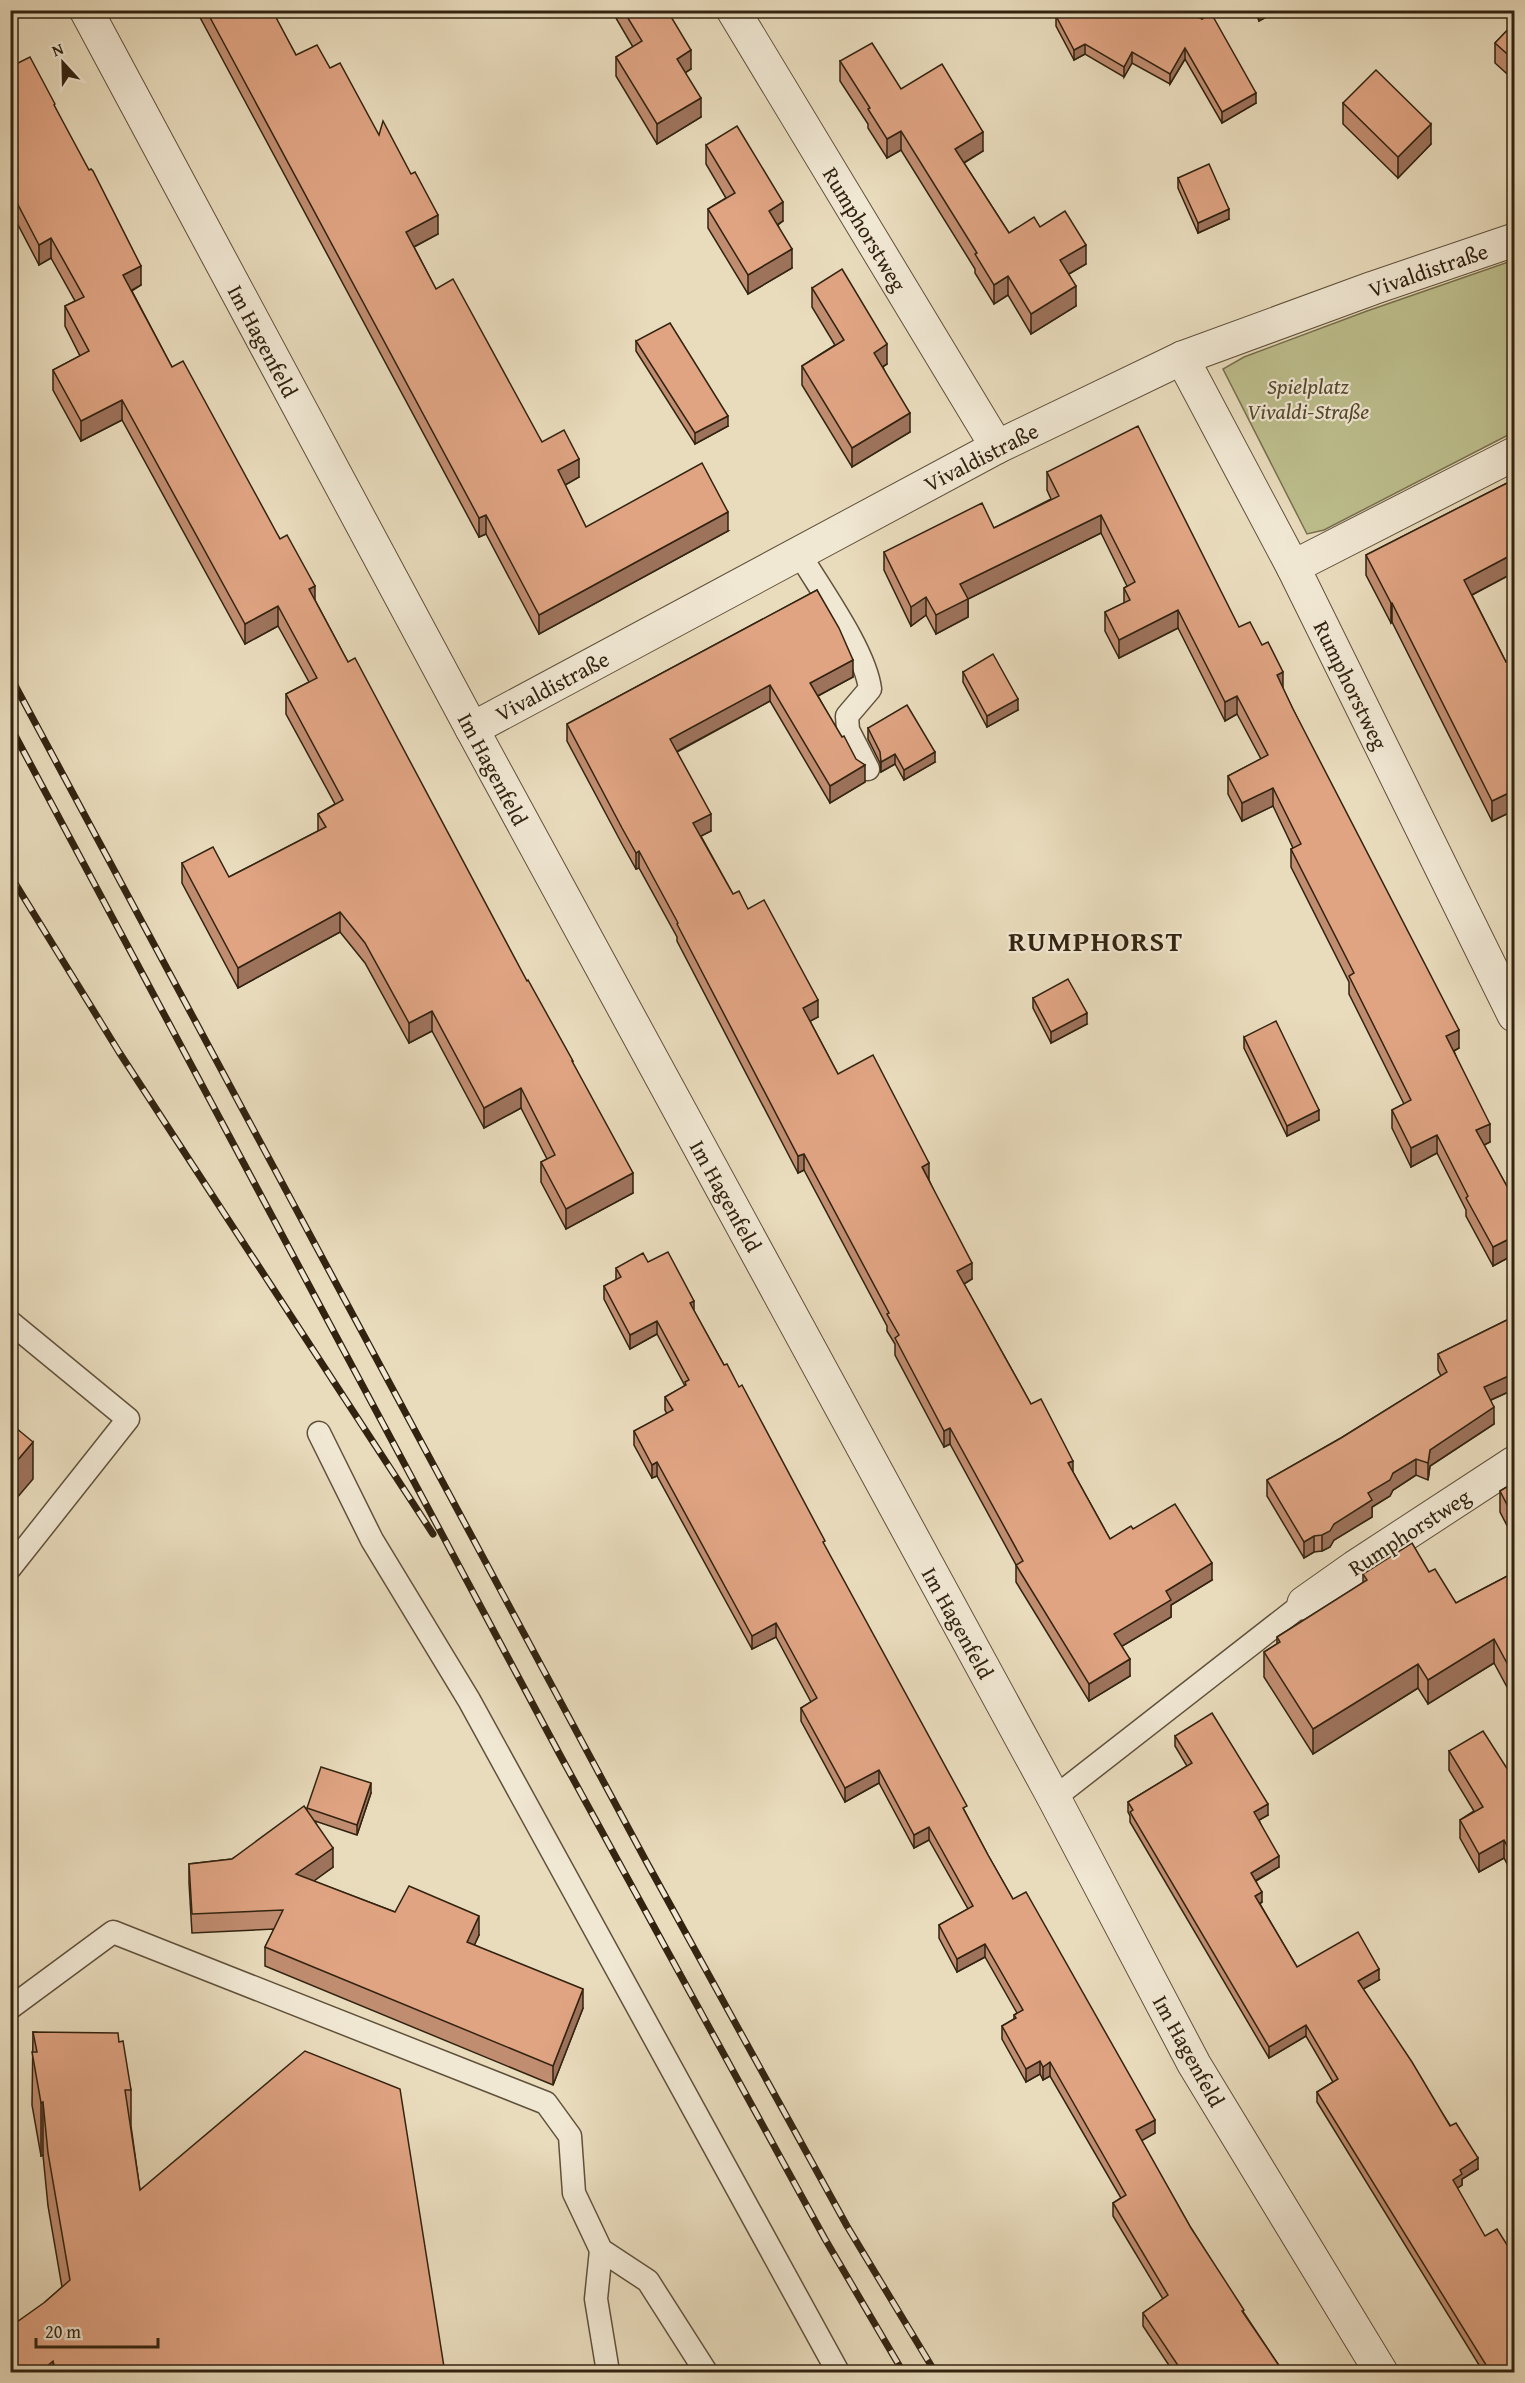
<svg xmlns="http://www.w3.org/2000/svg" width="1525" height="2383" font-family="'Gentium Book Plus',serif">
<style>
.green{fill:#bdbe8d;stroke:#78704e;stroke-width:1.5}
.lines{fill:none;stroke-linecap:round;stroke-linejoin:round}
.service-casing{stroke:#60513b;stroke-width:25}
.minor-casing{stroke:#60513b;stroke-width:35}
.service{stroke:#f1e8d4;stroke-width:22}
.minor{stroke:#f1e8d4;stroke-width:33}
.rail-casing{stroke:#322310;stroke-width:7}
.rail{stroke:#f1e8d4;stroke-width:4.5;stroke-dasharray:14;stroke-linecap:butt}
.wall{fill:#c18d71;stroke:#322310;stroke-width:1.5}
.shaded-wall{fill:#9d735c;stroke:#322310;stroke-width:1.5}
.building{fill:#e0a483;stroke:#322310;stroke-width:1.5}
.labels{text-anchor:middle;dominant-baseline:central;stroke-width:4.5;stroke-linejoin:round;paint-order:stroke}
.street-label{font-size:22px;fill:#322310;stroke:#f1e8d4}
.park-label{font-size:22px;font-style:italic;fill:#554a2f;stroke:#f1e8d4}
.district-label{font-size:28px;font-weight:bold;letter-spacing:1.5px;fill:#322310;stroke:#f1e8d4}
</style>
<rect width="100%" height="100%" fill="#e9dcbd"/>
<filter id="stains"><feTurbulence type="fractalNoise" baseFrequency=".00333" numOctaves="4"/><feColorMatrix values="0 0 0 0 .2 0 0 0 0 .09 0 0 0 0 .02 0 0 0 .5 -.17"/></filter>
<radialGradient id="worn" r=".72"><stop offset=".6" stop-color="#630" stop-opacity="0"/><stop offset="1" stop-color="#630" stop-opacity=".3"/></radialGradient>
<polygon class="green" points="1514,260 1514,432 1324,530 1307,534 1223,369 1244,357 1367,311"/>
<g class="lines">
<g class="service-casing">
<g id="service">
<path d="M799 553C820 589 865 650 870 689L847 716 848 730 868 769"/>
<polyline points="10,1322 128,1419 10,1568"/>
<polyline points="319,1433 372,1540 469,1700 838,2372"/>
<polyline points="1054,1798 1304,1603"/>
<polyline points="10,2008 113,1932 546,2103 570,2136 574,2193 601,2250 648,2281 706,2372"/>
<polyline points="601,2250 596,2299 608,2372"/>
</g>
</g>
<g class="minor-casing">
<g id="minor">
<polyline points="86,10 472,729 1054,1798 1194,2064 1381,2372"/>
<polyline points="733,10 997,447"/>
<polyline points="1182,358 1293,567 1514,1015"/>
<polyline points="1293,567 1514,454"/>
<polyline points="472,729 997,447 1182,358 1373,288 1514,240"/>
<polyline points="1304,1603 1355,1567 1514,1463"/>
</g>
</g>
<use href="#service" class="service"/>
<use href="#minor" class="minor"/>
<g class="rail-casing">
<g id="rail">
<polyline points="10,676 646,1861 847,2226 935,2372"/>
<polyline points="10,726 560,1755 825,2239 903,2372"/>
<polyline points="10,875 119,1052 433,1534"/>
</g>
</g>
<use href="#rail" class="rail"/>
</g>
<g class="wall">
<polygon points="196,10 285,10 285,12 275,17 296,55 330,68 379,135 438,234 414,247 436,289 542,442 579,477 565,485 586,527 728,531 539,634 486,534 479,537"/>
<polygon points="613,10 667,10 691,69 685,73 701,117 657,144 616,76 616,57 633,47 613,13"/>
<polygon points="1186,10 1256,103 1222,123 1185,59 1170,84 1132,63 1124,77 1085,54 1074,60 1056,26 1056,16"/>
<polygon points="1254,10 1279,10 1259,21"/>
<polygon points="1515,22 1515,81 1495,63 1495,43"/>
<polygon points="840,61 901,89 983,151 964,163 1009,233 1040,227 1086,264 1069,274 1076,306 1031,334 1008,295 994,304 975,273 975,269 901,150 887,158 868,128 868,124 840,81"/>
<polygon points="10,67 55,107 141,285 132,291 172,367 280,539 315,600 348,662 573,1064 633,1193 566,1229 541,1182 541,1162 547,1159 521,1108 484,1128 432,1031 409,1043 365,963 340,932 238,988 182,883 182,863 229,877 318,831 318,814 335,804 286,714 286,694 309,682 278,626 245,644 122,420 81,441 53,390 53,370 80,356 65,326 65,306 75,301 51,258 39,265 15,219"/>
<polygon points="1343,103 1431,144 1398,178 1343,124"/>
<polygon points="706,145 783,221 778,225 792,268 748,294 708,228 708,209 726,198 706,164"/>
<polygon points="1178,178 1229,219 1198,233 1178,188"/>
<polygon points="812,288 887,364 883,367 910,432 852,467 802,385 802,366 835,345 812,307"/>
<polygon points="636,341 728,426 695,444 636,351"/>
<polygon points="1047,472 1239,627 1283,689 1459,1048 1454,1051 1490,1142 1484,1145 1515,1201 1515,1254 1493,1266 1466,1216 1466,1210 1437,1153 1411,1167 1392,1128 1392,1110 1404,1104 1349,994 1349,982 1291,867 1291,849 1293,848 1273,806 1242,821 1228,794 1228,776 1261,759 1237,714 1225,721 1178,628 1119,658 1105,631 1105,612 1124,603 1124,588 1127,586 1101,533 968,599 968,617 936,634 926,615 911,626 884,570 884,552 994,528 1051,499 1047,490"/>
<polygon points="1515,479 1515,572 1472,595 1506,662 1515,658 1515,810 1492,821 1392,622 1391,623 1366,575 1366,555"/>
<polygon points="817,590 853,677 818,696 865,782 830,803 770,701 677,752 711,831 701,836 733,894 748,909 818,1017 810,1021 838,1074 929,1180 972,1279 964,1284 1031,1404 1073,1472 1110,1539 1133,1529 1212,1580 1171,1605 1171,1617 1122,1646 1130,1676 1089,1701 1016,1582 1016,1565 950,1444 944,1447 895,1355 895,1344 887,1331 887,1326 804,1170 798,1173 677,941 677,937 639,868 636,869 622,844 567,741 567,724"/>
<polygon points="963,672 1018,710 987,727 963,682"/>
<polygon points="868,728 935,762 904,780 895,764 881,772 880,763 868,739"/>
<polygon points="1033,998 1087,1024 1051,1043 1033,1008"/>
<polygon points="1244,1037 1319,1120 1287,1136 1244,1048"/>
<polygon points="648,1262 694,1311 825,1547 988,1855 1013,1899 1155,2133 1141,2140 1191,2228 1244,2313 1284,2373 1174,2373 1143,2326 1143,2313 1163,2299 1113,2216 1113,2203 1121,2198 1050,2076 1043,2080 1040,2074 1026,2082 1002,2039 1002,2026 1014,2019 1014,2015 1017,2013 985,1957 957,1972 939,1938 939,1925 968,1909 929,1840 914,1848 879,1783 845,1802 801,1721 801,1708 811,1702 776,1637 752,1649 657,1476 652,1478 634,1445 634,1431 667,1414 665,1410 665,1397 685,1386 657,1334 630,1349 604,1299 604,1286 616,1280 616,1268"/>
<polygon points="1515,1316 1515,1389 1491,1400 1494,1424 1430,1466 1428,1480 1416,1475 1393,1490 1390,1496 1372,1507 1372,1517 1334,1540 1330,1547 1322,1551 1314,1552 1304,1558 1267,1496 1267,1480 1341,1438 1441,1376 1438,1370 1438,1354"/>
<polygon points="1515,1482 1515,1541 1500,1512 1500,1491"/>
<polygon points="1429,1572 1456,1603 1515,1572 1515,1702 1494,1663 1428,1704 1418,1688 1313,1754 1264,1677 1264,1652 1277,1644 1277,1637 1363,1583 1363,1574"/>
<polygon points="1175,1736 1268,1815 1259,1820 1279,1867 1256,1881 1262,1902 1260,1904 1297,1967 1379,1980 1363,1989 1478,2169 1462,2179 1462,2185 1457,2188 1515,2373 1484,2373 1317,2102 1317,2092 1333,2082 1306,2036 1269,2058 1130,1822 1130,1816 1128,1812 1128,1802 1187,1766 1175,1746"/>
<polygon points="1449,1751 1515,1781 1515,1879 1504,1858 1479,1872 1460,1838 1460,1820 1474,1811 1449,1770"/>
<polygon points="371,1793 357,1835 315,1821 333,1867 313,1881 395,1912 479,1935 474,1945 583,2008 553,2085 265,1966 265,1947 274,1929 192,1933 189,1883 189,1864 232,1859 307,1811 307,1808"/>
<polygon points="33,2032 119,2042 131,2090 131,2126 140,2190 444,2373 10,2373 45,2302 62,2287 48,2206 43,2155 41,2156 32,2105"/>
</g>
<g class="shaded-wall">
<polygon points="267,10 285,10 285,12 267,21"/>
<polygon points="1259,10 1279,10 1259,21"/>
<polygon points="1312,10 1319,10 1312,14"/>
<polygon points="1085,44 1085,54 1074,60 1074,50"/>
<polygon points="1185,48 1185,59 1170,84 1170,74"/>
<polygon points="691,50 691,69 677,78 677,59"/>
<polygon points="1132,52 1132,63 1124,77 1124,67"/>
<polygon points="1256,93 1256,103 1222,123 1222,112"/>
<polygon points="701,98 701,117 657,144 657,124"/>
<polygon points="1431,124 1431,144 1398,178 1398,157"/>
<polygon points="901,131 901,150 887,158 887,139"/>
<polygon points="983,132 983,151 955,168 955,149"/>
<polygon points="15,199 15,219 10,221 10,202"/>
<polygon points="783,202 783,221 769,230 769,211"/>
<polygon points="1229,209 1229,219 1198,233 1198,223"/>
<polygon points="438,215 438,234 406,251 406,232"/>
<polygon points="51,238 51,258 39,265 39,245"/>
<polygon points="1086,245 1086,264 1060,279 1060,260"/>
<polygon points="792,249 792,268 748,294 748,275"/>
<polygon points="141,266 141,285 123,295 123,275"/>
<polygon points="1008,276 1008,295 994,304 994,285"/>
<polygon points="1076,286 1076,306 1031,334 1031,314"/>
<polygon points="887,344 887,364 874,372 874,353"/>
<polygon points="122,400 122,420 81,441 81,421"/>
<polygon points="910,413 910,432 852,467 852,448"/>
<polygon points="728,416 728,426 695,444 695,433"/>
<polygon points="579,459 579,477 558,489 558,470"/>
<polygon points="728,512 728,531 539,634 539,615"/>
<polygon points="486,515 486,534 479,537 479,518"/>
<polygon points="1101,515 1101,533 968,599 968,617 936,634 936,615 960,584"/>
<polygon points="1515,553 1515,572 1464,599 1464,580"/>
<polygon points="315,586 315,606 309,589"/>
<polygon points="926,597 926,615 911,626 911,607"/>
<polygon points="1391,603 1392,603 1392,622 1391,623"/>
<polygon points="278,606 278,626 245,644 245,624"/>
<polygon points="1178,610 1178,628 1119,658 1119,640"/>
<polygon points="853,660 853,677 810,700 810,683"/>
<polygon points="1283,672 1283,691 1277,675"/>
<polygon points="770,685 770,701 670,755 670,739"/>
<polygon points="1237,696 1237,714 1225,721 1225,702"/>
<polygon points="1018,699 1018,710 987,727 987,716"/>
<polygon points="935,752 935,762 904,780 904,770"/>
<polygon points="895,754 895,764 881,772 881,762"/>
<polygon points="865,765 865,782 830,803 830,786"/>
<polygon points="1273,788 1273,806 1242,821 1242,803"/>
<polygon points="1515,790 1515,810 1492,821 1492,801"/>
<polygon points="711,814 711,831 693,840 693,823"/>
<polygon points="639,851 639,868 636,869 636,853"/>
<polygon points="340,912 340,932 238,988 238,968"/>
<polygon points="818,1000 818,1017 803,1025 803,1008"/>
<polygon points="432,1011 432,1031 409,1043 409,1023"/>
<polygon points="1087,1013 1087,1024 1051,1043 1051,1032"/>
<polygon points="1459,1030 1459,1048 1446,1055 1446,1036"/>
<polygon points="521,1088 521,1108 484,1128 484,1108"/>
<polygon points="1319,1110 1319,1120 1287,1136 1287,1126"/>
<polygon points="1490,1124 1490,1142 1476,1149 1476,1130"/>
<polygon points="1437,1135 1437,1153 1411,1167 1411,1148"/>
<polygon points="804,1154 804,1170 798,1173 798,1156"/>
<polygon points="929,1163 929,1180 922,1167"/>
<polygon points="633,1173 633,1193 566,1229 566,1209"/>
<polygon points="1515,1236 1515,1254 1493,1266 1493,1247"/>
<polygon points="972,1263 972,1279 957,1288 957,1271"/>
<polygon points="694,1301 694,1314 690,1303"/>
<polygon points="657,1321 657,1334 630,1349 630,1335"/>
<polygon points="1515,1373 1515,1389 1484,1403 1484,1387"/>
<polygon points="1494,1407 1494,1424 1430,1466 1428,1480 1428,1463 1430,1450"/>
<polygon points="950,1428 950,1444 944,1447 944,1431"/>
<polygon points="33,1442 33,1479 10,1506 10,1469"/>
<polygon points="1416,1459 1416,1475 1393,1490 1390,1496 1372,1507 1372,1517 1334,1540 1330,1547 1322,1551 1322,1535 1334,1524 1368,1493 1393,1473"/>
<polygon points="1073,1461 1073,1477 1068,1463"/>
<polygon points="657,1462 657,1476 652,1478 652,1465"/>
<polygon points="1314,1536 1314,1552 1304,1558 1304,1542"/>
<polygon points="1212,1563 1212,1580 1171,1605 1171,1617 1114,1651 1114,1634 1166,1591"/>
<polygon points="776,1623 776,1637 752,1649 752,1636"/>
<polygon points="1494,1639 1494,1663 1428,1704 1428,1680"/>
<polygon points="1130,1659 1130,1676 1089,1701 1089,1684"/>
<polygon points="1418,1664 1418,1688 1313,1754 1313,1729"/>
<polygon points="879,1770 879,1783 845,1802 845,1788"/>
<polygon points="371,1783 371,1793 357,1835 357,1825"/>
<polygon points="1268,1804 1268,1815 1254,1823 1254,1812"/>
<polygon points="929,1827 929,1840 914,1848 914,1835"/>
<polygon points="1504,1840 1504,1858 1479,1872 1479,1854"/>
<polygon points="333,1848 333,1867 296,1894 296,1874"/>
<polygon points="1279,1856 1279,1867 1251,1883 1251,1873"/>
<polygon points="1262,1892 1262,1902 1255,1906 1255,1896"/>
<polygon points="479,1916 479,1935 467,1961 467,1942"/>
<polygon points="985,1944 985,1957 957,1972 957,1959"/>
<polygon points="1379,1969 1379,1980 1358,1992 1358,1981"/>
<polygon points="583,1989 583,2008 553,2085 553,2066"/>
<polygon points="1306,2025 1306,2036 1269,2058 1269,2047"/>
<polygon points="1040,2061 1040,2074 1026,2082 1026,2069"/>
<polygon points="1050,2062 1050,2076 1043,2080 1043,2067"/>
<polygon points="43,2102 43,2155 41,2156 41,2103"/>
<polygon points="1155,2120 1155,2133 1136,2144 1136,2130"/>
<polygon points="1478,2158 1478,2169 1462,2179 1462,2185 1453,2191 1453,2180 1460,2170"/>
<polygon points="53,2361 53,2373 39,2373"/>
<polygon points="444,2367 444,2373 438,2373"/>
</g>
<g class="building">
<polygon points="206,10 272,10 296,55 317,45 330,68 340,63 379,135 383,121 411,174 415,172 438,215 406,232 436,289 453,279 542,442 564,430 579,459 558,470 586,527 702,463 728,512 539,615 486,515 479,518"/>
<polygon points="623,10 667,10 691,50 677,59 701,98 657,124 616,57 642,41"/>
<polygon points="1066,10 1186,10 1202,19 1211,13 1256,93 1222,112 1185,48 1170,74 1132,52 1124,67 1085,44 1074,50 1056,16"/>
<polygon points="1515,22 1515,61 1495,43"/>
<polygon points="872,43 901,89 942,64 983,132 955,149 1009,233 1034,217 1040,227 1065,211 1086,245 1060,260 1076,286 1031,314 1008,276 994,285 975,254 977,253 901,131 887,139 868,109 870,108 840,61"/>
<polygon points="30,57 55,104 54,105 89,170 91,169 93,171 141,266 123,275 172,367 183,361 280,539 287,535 315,586 309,589 348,662 355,658 527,981 528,980 573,1061 572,1061 633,1173 566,1209 541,1162 555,1155 521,1088 484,1108 432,1011 409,1023 365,943 340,912 238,968 182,863 213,847 229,877 326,827 318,814 343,800 286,694 317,678 278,606 245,624 122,400 81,421 53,370 89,351 65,306 84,297 51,238 39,245 15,199 10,202 10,67"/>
<polygon points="1376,70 1431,124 1398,157 1343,103"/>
<polygon points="737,126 783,202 769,211 792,249 748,275 708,209 735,193 706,145"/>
<polygon points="1209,164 1229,209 1198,223 1178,178"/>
<polygon points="842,269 887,344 874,353 910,413 852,448 802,366 844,340 812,288"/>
<polygon points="670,323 728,416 695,433 636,341"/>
<polygon points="1138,426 1239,627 1250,622 1262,645 1268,642 1283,672 1277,675 1293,709 1459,1030 1446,1036 1490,1124 1476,1130 1515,1201 1515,1236 1493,1247 1466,1198 1468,1196 1437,1135 1411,1148 1392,1110 1411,1100 1349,976 1354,973 1291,849 1301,844 1273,788 1242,803 1228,776 1268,755 1237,696 1225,702 1178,610 1119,640 1105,612 1130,600 1124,588 1135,582 1101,515 960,584 968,599 936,615 926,597 911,607 884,552 982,503 994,528 1059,496 1047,472"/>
<polygon points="1515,479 1515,553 1464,580 1506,662 1515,658 1515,790 1492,801 1392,603 1391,603 1366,555"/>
<polygon points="817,590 839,628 853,660 810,683 842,737 844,736 856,759 865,765 830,786 770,685 670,739 711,814 693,823 733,894 739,891 748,909 764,900 818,1000 803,1008 838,1074 873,1055 929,1163 922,1167 972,1263 957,1271 1031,1404 1041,1399 1073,1461 1068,1463 1110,1539 1131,1526 1133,1529 1175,1504 1212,1563 1166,1591 1171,1600 1114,1634 1130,1659 1089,1684 1016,1565 1023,1561 950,1428 944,1431 895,1338 899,1335 887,1314 889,1313 804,1154 798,1156 677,924 678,923 639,851 636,853 622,828 567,724"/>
<polygon points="993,654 1018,699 987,716 963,672"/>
<polygon points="907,705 935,752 904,770 895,754 881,762 880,752 868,728"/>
<polygon points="1068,979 1087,1013 1051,1032 1033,998"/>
<polygon points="1276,1021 1319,1110 1287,1126 1244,1037"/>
<polygon points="668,1252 694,1301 690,1303 724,1365 727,1364 739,1387 742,1385 825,1541 823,1542 967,1806 963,1808 988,1855 1013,1899 1026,1892 1155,2120 1136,2130 1191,2228 1244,2310 1242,2311 1284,2373 1183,2373 1143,2313 1168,2295 1113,2203 1126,2195 1050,2062 1043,2067 1040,2061 1026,2069 1002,2026 1016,2018 1014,2015 1023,2010 985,1944 957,1959 939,1925 973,1906 929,1827 914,1835 879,1770 845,1788 801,1708 817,1698 776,1623 752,1636 657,1462 652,1465 634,1431 673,1410 665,1397 686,1385 685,1382 689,1380 657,1321 630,1335 604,1286 621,1277 616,1268 643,1253 648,1262"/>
<polygon points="1515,1316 1515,1373 1484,1387 1494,1407 1430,1450 1428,1463 1416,1459 1393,1473 1390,1480 1368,1493 1372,1500 1334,1524 1330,1531 1322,1535 1314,1536 1304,1542 1267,1480 1341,1438 1447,1372 1438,1354"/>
<polygon points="10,1423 33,1442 10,1469"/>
<polygon points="1515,1482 1515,1520 1500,1491"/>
<polygon points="1412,1543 1429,1572 1435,1569 1456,1603 1515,1572 1515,1678 1494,1639 1428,1680 1418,1664 1313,1729 1264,1652 1280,1642 1277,1637 1367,1580 1363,1574"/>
<polygon points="1212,1713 1268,1804 1254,1812 1279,1856 1251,1873 1262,1892 1255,1896 1297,1967 1358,1932 1379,1969 1358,1981 1412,2062 1450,2126 1456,2123 1478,2158 1460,2170 1462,2174 1453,2180 1485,2236 1497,2229 1509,2248 1515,2244 1515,2373 1491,2373 1317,2092 1338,2079 1306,2025 1269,2047 1130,1812 1133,1810 1128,1802 1192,1763 1175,1736"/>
<polygon points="1483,1731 1515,1781 1515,1861 1504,1840 1479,1854 1460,1820 1483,1807 1449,1751"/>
<polygon points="321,1767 371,1783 357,1825 307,1808"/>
<polygon points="304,1806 333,1848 296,1874 395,1912 409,1886 479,1916 467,1942 583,1989 553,2066 265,1947 283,1910 192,1914 189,1864 232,1859"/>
<polygon points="33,2032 118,2033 119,2042 123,2041 131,2090 125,2090 140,2190 305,2051 400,2089 444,2367 438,2373 56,2373 53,2361 39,2373 10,2373 10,2327 45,2302 70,2280 48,2153 43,2102 41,2103 32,2052 37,2052"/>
</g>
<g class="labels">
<g class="street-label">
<text transform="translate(865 229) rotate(59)">Rumphorstweg</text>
<text transform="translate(1428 270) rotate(-19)">Vivaldistraße</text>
<text transform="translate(263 341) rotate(62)">Im Hagenfeld</text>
<text transform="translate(981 457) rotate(-27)">Vivaldistraße</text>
<text transform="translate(1351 685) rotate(64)">Rumphorstweg</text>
<text transform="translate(552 686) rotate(-28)">Vivaldistraße</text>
<text transform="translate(493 769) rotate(62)">Im Hagenfeld</text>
<text transform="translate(726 1196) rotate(61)">Im Hagenfeld</text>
<text transform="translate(1409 1532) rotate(-33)">Rumphorstweg</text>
<text transform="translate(958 1623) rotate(61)">Im Hagenfeld</text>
<text transform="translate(1189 2051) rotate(61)">Im Hagenfeld</text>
</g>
<g class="park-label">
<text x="1308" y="386">Spielplatz<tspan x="1308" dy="25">Vivaldi-Straße</tspan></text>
</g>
<g class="district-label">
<text x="1096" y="940">RUMPHORST</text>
</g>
</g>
<rect width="1525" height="2383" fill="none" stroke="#e9dcbd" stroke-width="36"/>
<rect x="12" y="12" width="1501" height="2359" fill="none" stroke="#322310" stroke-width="3"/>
<rect x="18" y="18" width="1489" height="2347" fill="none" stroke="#322310" stroke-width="1.5"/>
<g transform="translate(63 63) rotate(338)" stroke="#f1e8d4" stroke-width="4.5" paint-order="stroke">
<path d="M0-4.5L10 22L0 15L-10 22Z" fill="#322310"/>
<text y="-9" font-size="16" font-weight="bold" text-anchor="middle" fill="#322310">N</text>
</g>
<path d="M36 2338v9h122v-9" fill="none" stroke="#322310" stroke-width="3"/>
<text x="45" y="2338" font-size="18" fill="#322310" stroke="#f1e8d4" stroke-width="4.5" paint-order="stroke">20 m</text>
<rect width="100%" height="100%" filter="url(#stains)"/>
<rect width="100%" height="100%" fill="url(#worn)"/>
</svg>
